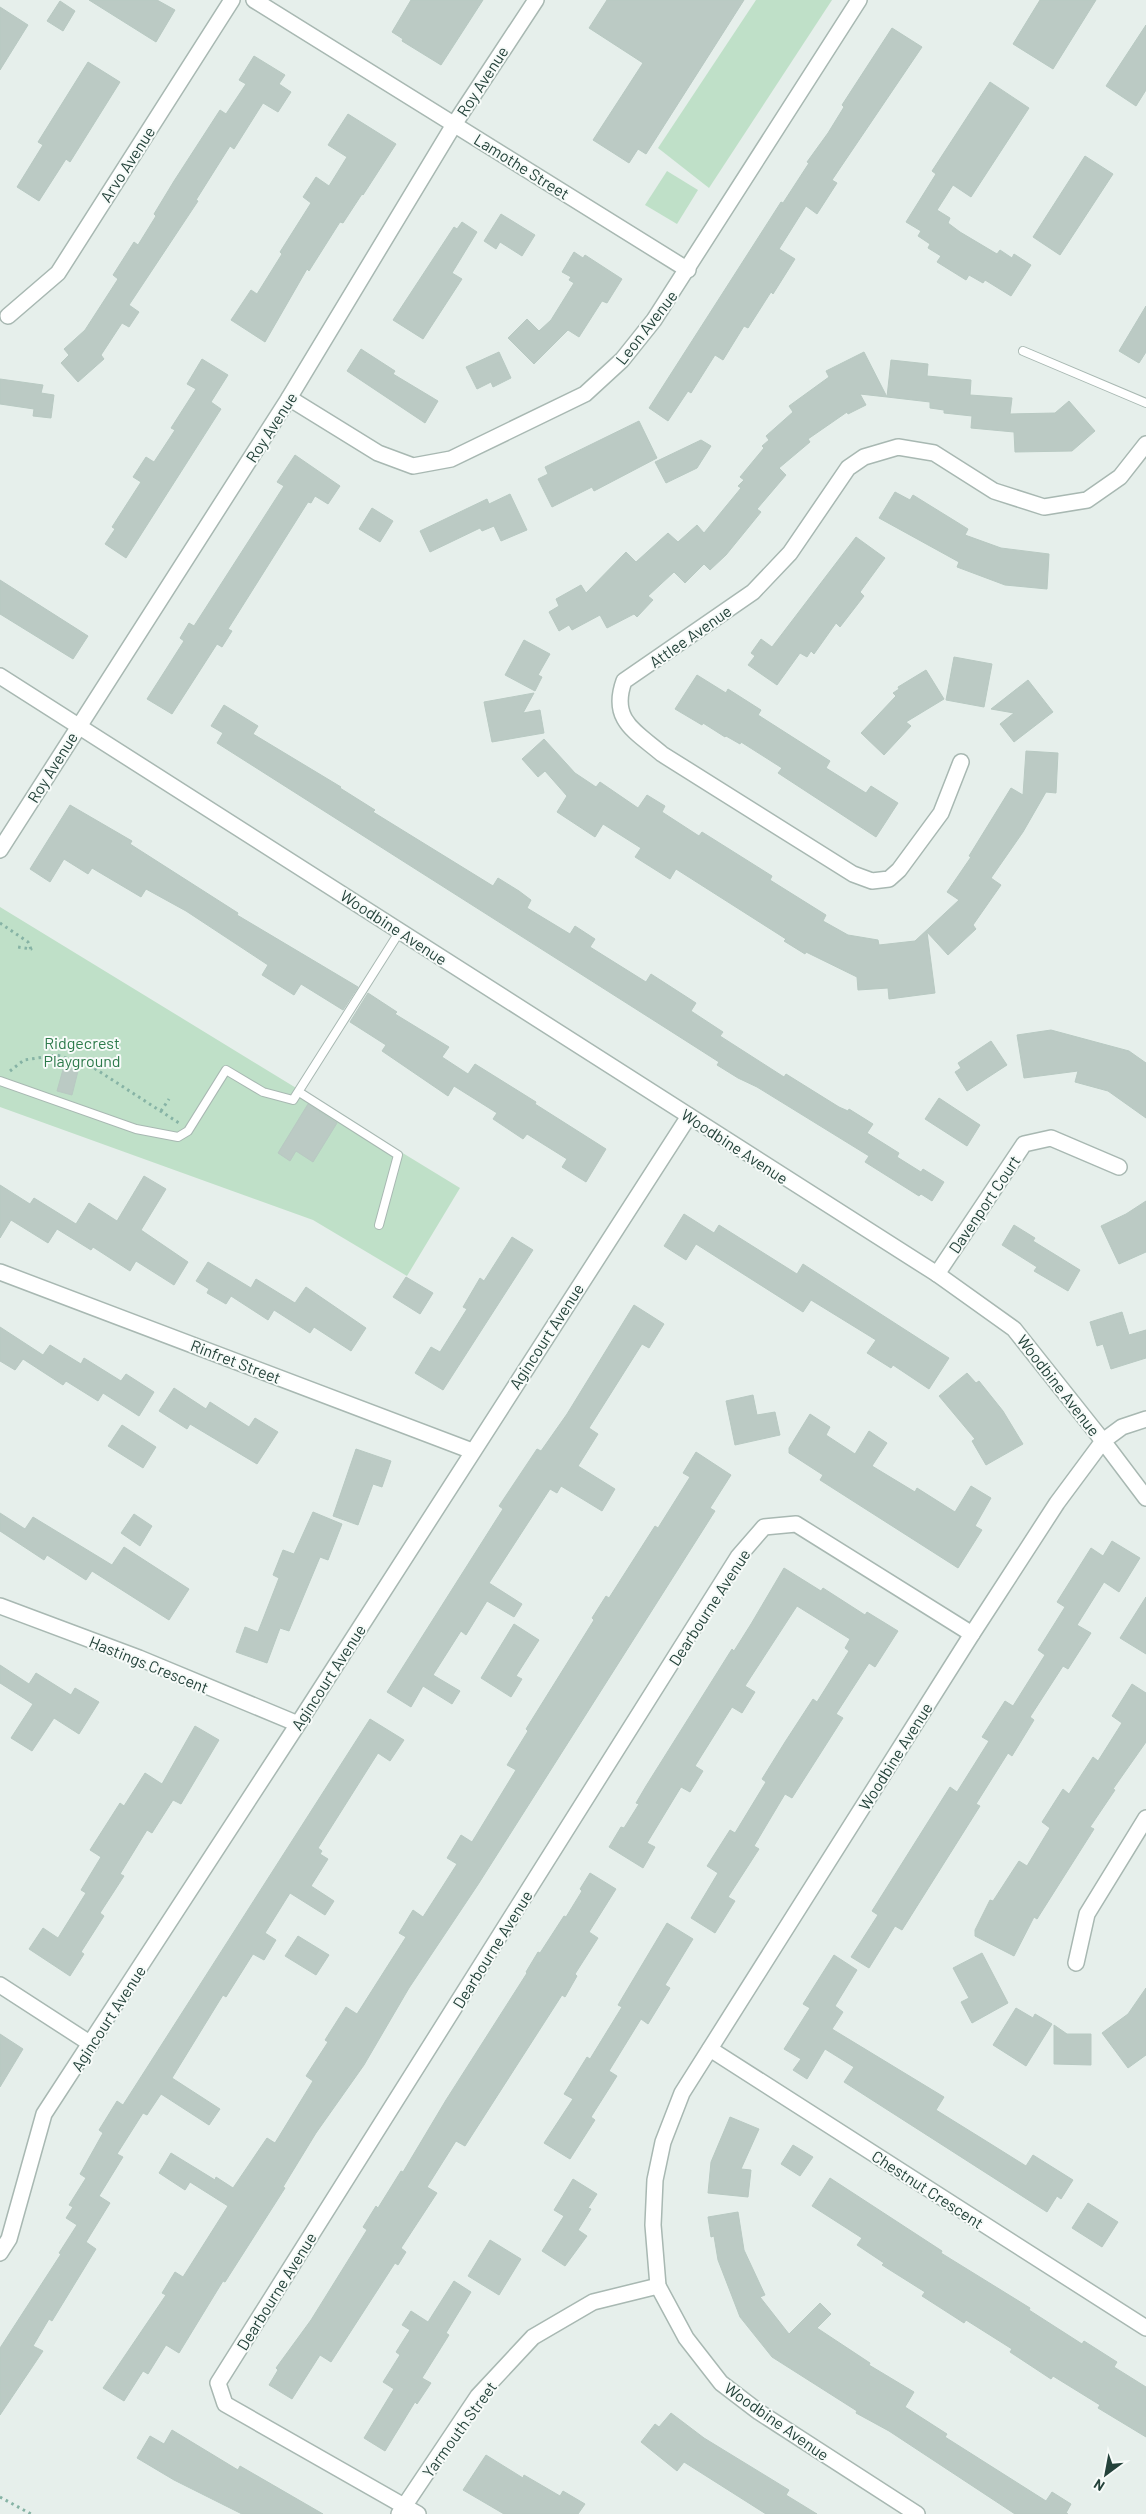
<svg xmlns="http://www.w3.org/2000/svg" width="1146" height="2514" font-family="Barlow,sans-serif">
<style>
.green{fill:#bfe0c8}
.building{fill:#bbcac4;stroke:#b8c9c2}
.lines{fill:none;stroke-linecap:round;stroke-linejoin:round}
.service-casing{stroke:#a8b8b2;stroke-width:10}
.minor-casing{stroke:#a8b8b2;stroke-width:18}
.tertiary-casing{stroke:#a8b8b2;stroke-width:18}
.path{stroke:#86b3a5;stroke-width:3;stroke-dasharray:2.5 4;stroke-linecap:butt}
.service{stroke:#fff;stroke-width:8}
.minor{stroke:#fff;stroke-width:15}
.tertiary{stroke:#fff;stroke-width:15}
.labels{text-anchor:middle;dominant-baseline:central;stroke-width:4;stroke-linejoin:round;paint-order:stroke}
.street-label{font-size:16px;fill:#24423a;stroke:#f7fbf9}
.park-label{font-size:16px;fill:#2d7a4b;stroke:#f7fbf9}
</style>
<rect width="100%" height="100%" fill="#e6efeb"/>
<g class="green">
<polygon points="756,0 832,0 709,188 658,148"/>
<polygon points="667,171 698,190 677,224 645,205"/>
<polygon points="0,907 460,1188 407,1276 313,1220 0,1107"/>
</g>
<g class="building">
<polygon points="89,0 157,0 175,10 156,42"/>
<polygon points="411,0 483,0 441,65 402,41 403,39 392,32"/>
<polygon points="607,0 744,0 646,154 638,149 629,163 593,140 643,63 589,28"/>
<polygon points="1040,0 1096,0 1053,69 1013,44"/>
<polygon points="60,1 75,11 63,31 47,21"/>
<polygon points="0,7 28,25 0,70"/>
<polygon points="1146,25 1146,90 1136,106 1106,86"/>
<polygon points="892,28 922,47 832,180 837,183 817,214 806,206 779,249 795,259 773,294 771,292 748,328 744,326 723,360 715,355 691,393 688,391 668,421 649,408 781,202 783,203 809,163 807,162 828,133 844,107 842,105"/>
<polygon points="254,56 285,75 279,84 291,92 278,112 263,103 234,149 230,146 196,200 198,201 129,305 139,312 129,327 122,323 101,355 104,359 78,382 61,363 69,355 64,349 85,330 118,279 113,275 134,242 138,245 156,216 154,214 174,181 220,110 226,114 246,84 239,80"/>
<polygon points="88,62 120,82 70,162 66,159 39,201 17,187 43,145 38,142"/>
<polygon points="990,82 1029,108 971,197 953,185 937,210 950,218 948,223 960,232 997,254 1000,250 1012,258 1014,254 1031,265 1011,296 985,280 983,283 969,275 966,280 937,262 941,256 928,248 930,244 918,236 921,231 906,222 936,174 932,171"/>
<polygon points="348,114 396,144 363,195 362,194 343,223 340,222 309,271 307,269 265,342 231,320 251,290 257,294 282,254 280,252 311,203 303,197 316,177 329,186 347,157 328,145"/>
<polygon points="1085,156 1113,174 1060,255 1033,237"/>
<polygon points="501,214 535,235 522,256 500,242 496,249 484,241"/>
<polygon points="462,222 477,232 452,273 462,279 423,339 393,320 454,227 457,229"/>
<polygon points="574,252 583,258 585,255 622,279 607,303 602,301 579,337 568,330 534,364 508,338 527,319 539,331 551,320 574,283 569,280 571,277 562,272"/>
<polygon points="1146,306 1146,352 1139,363 1119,351"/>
<polygon points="361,349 395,371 393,374 438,401 425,423 347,371"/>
<polygon points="499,352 511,378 493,387 491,382 477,389 466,367"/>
<polygon points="864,352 887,397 860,394 866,405 848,414 847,412 808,439 810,442 779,468 786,475 757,509 761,512 726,555 710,570 704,564 685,583 674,572 648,596 653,600 637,617 634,614 607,628 600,615 572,630 569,625 559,631 549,612 559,606 556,599 581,585 586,593 626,552 636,562 668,533 678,542 697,525 704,533 741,488 738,486 744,480 740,477 764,448 762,446 769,440 766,436 793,412 789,406 829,377 826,371"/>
<polygon points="202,359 228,375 211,402 221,409 126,558 105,544 115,529 112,527 141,482 133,477 146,457 154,462 175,430 171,428 196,389 187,384"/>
<polygon points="891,360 928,364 927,376 971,380 970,395 1012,398 1010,414 1055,413 1069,401 1095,431 1072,451 1015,452 1014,432 971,428 972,416 944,413 944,410 930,408 930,402 887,397"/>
<polygon points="0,379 43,385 41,393 54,395 51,418 33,416 34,409 0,404"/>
<polygon points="639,421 657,458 594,491 592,487 552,507 538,479 548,474 545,467"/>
<polygon points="701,440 711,446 697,468 666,483 655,462"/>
<polygon points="295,455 340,486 328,504 315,496 311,503 308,502 228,629 232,631 222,647 217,644 172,714 147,699 184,641 180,638 189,623 194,626 284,486 277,482"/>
<polygon points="895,492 910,500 913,495 968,529 965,535 1001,548 1049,554 1047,589 1005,585 957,567 959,562 879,518"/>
<polygon points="510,494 527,530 501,541 494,526 482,531 480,528 430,552 420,531 487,499 489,504"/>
<polygon points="372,508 393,521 380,542 359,529"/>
<polygon points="856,537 885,558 860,592 864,596 840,627 836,623 814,654 811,651 807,657 800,653 777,685 748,665 755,656 751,653 761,639 772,647"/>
<polygon points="0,580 88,636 73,659 0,614"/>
<polygon points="524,640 550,654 538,675 542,677 535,691 505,675"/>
<polygon points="954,657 992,664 984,707 946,700"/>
<polygon points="926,670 944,699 906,722 911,726 884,755 861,733 896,696 893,693 899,689 898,687"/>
<polygon points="697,675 726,693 728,689 761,710 758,715 830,761 826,768 866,793 871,786 898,803 876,837 778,773 782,768 741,742 740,744 726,736 725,737 703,723 702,725 675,709"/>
<polygon points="1028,680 1053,712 1014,742 1000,724 1014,713 991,709"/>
<polygon points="534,693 523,713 540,710 544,733 492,742 484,702"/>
<polygon points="224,705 258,726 253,734 341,787 340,788 375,810 373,812 493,886 498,878 519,891 531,900 527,908 570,934 575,926 595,939 590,947 646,982 651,974 696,1003 691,1011 723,1032 720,1036 784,1077 786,1074 839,1107 848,1111 849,1109 873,1124 867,1133 899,1153 897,1157 921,1172 923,1169 944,1182 932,1201 921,1194 919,1196 865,1162 869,1156 757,1087 738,1078 717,1065 719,1062 661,1025 217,743 223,733 211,726"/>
<polygon points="544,739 575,773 596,787 600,782 638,808 647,795 665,806 662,812 699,836 702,832 772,876 770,880 826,915 823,921 848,935 878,940 879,945 915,941 959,900 947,892 971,857 969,856 1011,788 1023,795 1026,751 1058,753 1056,793 1046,792 1023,832 991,878 1001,885 973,925 976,929 948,955 927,932 935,993 889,999 888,988 858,990 857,977 806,952 805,954 784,941 786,939 676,869 670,879 635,857 641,848 603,824 595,837 557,812 567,796 545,771 538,777 522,759"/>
<polygon points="70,805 132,841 130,844 238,913 237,915 358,987 343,1010 301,984 294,995 262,975 268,965 186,911 146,889 141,897 92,868 88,874 64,859 50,882 30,869"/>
<polygon points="368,993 397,1012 395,1014 449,1047 442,1057 468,1074 475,1064 536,1102 535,1104 606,1149 586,1182 562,1167 567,1159 527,1134 523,1139 493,1119 497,1113 454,1086 448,1096 382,1051 386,1045 350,1022"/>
<polygon points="1051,1030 1129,1051 1146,1063 1146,1118 1108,1091 1075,1082 1078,1071 1024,1078 1017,1035"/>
<polygon points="991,1041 1007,1065 967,1091 955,1072 961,1068 958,1063"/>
<polygon points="64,1066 78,1071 72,1095 57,1091"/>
<polygon points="939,1098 980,1125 967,1146 925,1119"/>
<polygon points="308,1104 337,1123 313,1162 296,1151 290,1161 278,1153"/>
<polygon points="144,1176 166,1189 141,1230 188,1262 174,1285 136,1261 130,1271 93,1247 91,1250 57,1229 48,1243 11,1220 0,1238 0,1185 30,1204 34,1198 76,1224 89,1203 117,1221"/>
<polygon points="1146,1201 1146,1252 1119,1264 1101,1226 1126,1214"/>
<polygon points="684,1214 714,1233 719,1225 797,1274 803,1264 949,1358 929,1389 893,1365 891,1368 867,1353 876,1340 811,1300 803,1312 696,1244 686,1260 664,1246"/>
<polygon points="1014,1225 1035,1238 1033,1241 1080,1270 1068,1291 1034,1271 1037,1267 1002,1245"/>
<polygon points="512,1237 533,1250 443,1390 415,1373 431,1347 440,1352 467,1309 463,1307 480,1278 484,1281"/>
<polygon points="208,1262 251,1288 256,1279 295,1303 306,1287 366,1328 351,1351 314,1327 310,1333 274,1310 268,1320 231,1296 226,1304 207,1293 209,1289 196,1281"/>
<polygon points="406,1277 433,1293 420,1314 393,1297"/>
<polygon points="634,1305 664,1324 649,1348 642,1344 589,1428 598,1434 578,1466 615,1489 602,1511 561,1486 557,1493 550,1489 489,1583 522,1604 514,1617 487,1601 466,1635 461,1631 433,1675 460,1691 452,1704 423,1686 411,1707 387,1692 503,1509 499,1506 537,1449 541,1451 567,1414"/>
<polygon points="1122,1312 1129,1335 1146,1330 1146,1358 1111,1369 1103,1344 1097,1346 1090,1322"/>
<polygon points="0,1327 43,1355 50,1345 81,1364 84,1358 121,1381 126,1374 154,1392 139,1416 103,1393 98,1401 66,1381 63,1385 23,1359 15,1370 0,1361"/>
<polygon points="967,1373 976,1383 979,1381 1003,1411 1023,1444 986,1465 972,1441 975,1439 939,1396"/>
<polygon points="174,1388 206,1409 210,1402 249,1427 255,1418 278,1432 257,1464 190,1424 187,1429 159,1411"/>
<polygon points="753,1395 757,1415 775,1412 780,1435 735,1445 726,1401"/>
<polygon points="810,1414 830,1427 826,1435 855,1454 869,1431 887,1443 872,1466 915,1492 917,1488 955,1512 971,1486 991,1498 975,1526 982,1530 958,1568 820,1480 823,1475 789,1453 789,1448"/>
<polygon points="122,1425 156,1447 143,1468 108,1446"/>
<polygon points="356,1449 391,1461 382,1487 373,1484 358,1525 333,1516"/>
<polygon points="696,1452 731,1475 710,1508 715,1511 479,1883 409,1988 364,2065 316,2133 283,2187 285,2188 225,2282 223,2281 179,2353 166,2345 148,2374 143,2371 124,2401 103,2388 166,2295 162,2293 175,2272 183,2277 228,2206 190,2182 185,2190 159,2173 171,2153 215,2180 216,2177 233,2188 267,2138 275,2143 313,2081 306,2076 328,2042 325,2040 346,2007 357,2014 406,1937 399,1933 413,1910 423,1917 457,1864 447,1858 461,1835 472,1842 516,1770 507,1765 528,1731 526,1729 594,1620 592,1618 606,1596 609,1598 655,1526 658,1528 690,1477 683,1473"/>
<polygon points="313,1512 342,1524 328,1560 320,1557 289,1631 280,1628 267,1663 236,1652 245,1627 258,1632 279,1578 273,1575 283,1550 294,1554"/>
<polygon points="0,1513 25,1529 33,1517 112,1565 124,1547 189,1589 169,1620 92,1571 86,1580 47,1555 44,1560 0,1531"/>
<polygon points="134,1514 152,1526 140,1546 121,1533"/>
<polygon points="1112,1541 1140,1558 1119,1592 1104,1582 1077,1625 1091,1633 1068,1669 1063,1666 1030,1717 1034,1720 1012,1756 1008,1753 976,1804 980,1806 902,1930 895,1926 869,1968 851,1957 878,1915 872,1911 950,1787 957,1792 989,1741 982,1737 1005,1701 1013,1706 1045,1655 1038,1650 1065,1607 1057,1602 1091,1548 1103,1556"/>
<polygon points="784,1568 821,1591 823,1588 865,1615 867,1612 898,1631 875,1667 869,1663 836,1714 843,1718 792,1798 785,1794 754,1846 759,1849 728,1897 735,1901 715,1933 691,1918 718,1873 707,1866 730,1830 735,1833 766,1782 762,1779 785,1742 813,1699 817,1702 849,1651 845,1648 850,1639 797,1606 745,1686 755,1692 742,1713 732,1707 695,1766 703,1771 690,1792 681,1787 647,1843 655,1847 643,1868 609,1847 621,1827 624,1828 639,1804 636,1803 646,1786 732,1649 734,1651 751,1624"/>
<polygon points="1146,1597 1146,1654 1120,1638"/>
<polygon points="514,1624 539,1640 516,1676 522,1679 511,1697 481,1678"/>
<polygon points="0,1665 29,1684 36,1673 71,1695 75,1688 99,1702 79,1734 54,1718 32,1751 11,1738 33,1704 0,1683"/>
<polygon points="1132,1684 1146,1693 1146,1742 1113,1789 1115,1790 1090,1827 1094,1829 1037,1919 1034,1917 1014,1956 975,1936 975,1930 990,1900 993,1901 1019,1861 1027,1866 1050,1828 1042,1822 1063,1789 1069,1794 1093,1757 1098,1761 1122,1723 1112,1716"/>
<polygon points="370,1719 404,1740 390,1761 378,1753 318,1848 322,1851 320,1854 328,1859 311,1886 334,1901 325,1915 290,1893 265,1933 276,1940 264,1960 253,1954 226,1997 223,1995 172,2078 220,2109 209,2125 161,2094 147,2115 143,2113 117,2154 123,2157 99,2196 110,2203 86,2242 96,2249 52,2321 49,2319 33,2346 43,2351 0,2415 0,2348 61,2254 59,2253 77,2225 66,2218 73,2207 69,2205 86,2178 80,2174 103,2133 99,2130 117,2101 123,2105"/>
<polygon points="195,1726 219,1740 181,1804 173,1800 152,1833 147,1830 120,1874 124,1876 100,1913 104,1916 81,1952 84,1954 70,1976 29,1949 43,1928 58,1938 86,1893 81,1890 101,1857 90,1850 120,1803 124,1806 145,1773 162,1784"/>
<polygon points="590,1873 616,1889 589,1932 598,1938 575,1974 577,1976 565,1997 562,1995 465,2146 456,2141 427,2187 437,2193 401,2248 406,2252 398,2265 395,2263 331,2362 320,2355 292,2399 269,2385 278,2370 276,2368 311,2320 367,2230 363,2227 376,2206 378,2208 401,2171 403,2172 446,2100 527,1973 526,1972 538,1952 540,1953 564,1916 566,1917 582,1891 580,1889"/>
<polygon points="667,1923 693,1939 665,1985 670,1988 648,2024 641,2019 609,2071 617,2076 591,2117 595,2120 570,2159 544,2143 573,2099 564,2094 587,2057 590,2059 622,2007 618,2005"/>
<polygon points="298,1936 329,1955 316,1975 285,1956"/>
<polygon points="982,1953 1008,2003 972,2023 961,2002 969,1998 953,1968"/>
<polygon points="834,1955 857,1970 835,2006 843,2012 832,2029 944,2097 936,2110 986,2141 1026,2166 1033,2155 1073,2180 1061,2199 1057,2196 1047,2212 844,2082 854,2067 825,2049 807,2079 793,2070 801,2059 784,2049 810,2008 803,2004"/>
<polygon points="1146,1988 1146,2055 1128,2068 1102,2033 1128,2014"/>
<polygon points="1016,2008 1033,2018 1035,2014 1052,2024 1026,2066 993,2045"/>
<polygon points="1054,2025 1067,2034 1091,2034 1091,2065 1054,2064"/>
<polygon points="0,2034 23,2049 0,2087"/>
<polygon points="730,2117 759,2129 741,2169 751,2170 748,2197 708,2193 711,2162"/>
<polygon points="793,2145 813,2157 800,2176 781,2164"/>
<polygon points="830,2178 942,2251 941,2253 1030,2308 1029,2310 1082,2344 1084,2341 1117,2362 1114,2367 1146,2387 1146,2437 1098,2408 1100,2405 1053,2376 1051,2379 1010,2352 1012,2349 966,2320 964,2323 922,2296 925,2292 882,2265 884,2263 857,2245 862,2238 812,2206"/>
<polygon points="573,2179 597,2194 588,2208 591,2209 578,2230 587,2236 565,2266 542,2251 564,2216 554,2210"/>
<polygon points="1088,2203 1118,2222 1102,2247 1072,2228"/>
<polygon points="738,2212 744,2250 765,2295 760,2297 789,2334 820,2303 831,2314 817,2328 870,2363 869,2365 914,2392 905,2407 947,2434 945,2437 1046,2501 1052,2492 1071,2504 1066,2513 1068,2514 1015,2514 889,2431 856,2413 857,2411 772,2357 740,2317 718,2260 714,2236 711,2237 708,2217"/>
<polygon points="490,2240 521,2259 499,2295 468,2276"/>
<polygon points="454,2281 471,2292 446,2333 449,2335 422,2378 431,2383 417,2404 415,2402 385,2451 364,2438 394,2389 383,2382 400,2355 396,2352 410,2330 402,2325 411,2311 428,2322"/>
<polygon points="671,2413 704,2438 789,2490 786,2495 817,2514 766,2514 684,2462 677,2471 641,2442 655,2424 659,2427"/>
<polygon points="172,2430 238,2470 240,2466 323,2514 242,2514 174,2480 137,2458 150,2436 164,2444"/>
<polygon points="486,2455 523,2478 524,2475 560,2496 563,2491 585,2504 578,2514 504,2514 463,2490"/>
</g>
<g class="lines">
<g class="service-casing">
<g id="service">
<polyline points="1023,351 1146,403"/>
<polyline points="0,1081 136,1129 178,1137 188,1131 226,1070 263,1092 293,1100 400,931"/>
<polyline points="299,1092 398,1155 379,1225"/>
</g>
</g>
<g class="minor-casing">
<g id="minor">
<polyline points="254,0 688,270"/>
<polyline points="8,316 58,273 232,0"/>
<polyline points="289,398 378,453 413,466 451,459 585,394 622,360 654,320 859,0"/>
<path d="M961 762 941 813 899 870 889 879 872 881 853 874 662 754C635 731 610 720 624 681L753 592 790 553 848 468 864 457 898 447 934 453 994 491 1044 507 1087 500 1120 477 1146 444"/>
<polyline points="0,850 289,398 455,123 536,0"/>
<polyline points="0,1272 472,1451"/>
<polyline points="937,1274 1024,1144 1051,1138 1119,1167"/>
<polyline points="1146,1419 1122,1427 1103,1441 1146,1498"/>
<polyline points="0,1606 139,1658 298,1724"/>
<polyline points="1076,1963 1087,1914 1146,1818"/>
<polyline points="0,1985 91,2044"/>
<polyline points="710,2049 1146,2328"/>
<polyline points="0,2253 9,2239 44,2114 298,1724 689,1116"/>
<polyline points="399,2514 478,2396 533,2337 593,2302 658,2286"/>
<polyline points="418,2514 225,2404 218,2383 738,1557 764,1527 796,1524 972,1634"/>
</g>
</g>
<g class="tertiary-casing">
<polyline id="tertiary" points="0,676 937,1274 1014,1329 1103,1441 1057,1503 972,1634 682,2093 663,2142 655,2180 653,2225 658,2286 686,2338 721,2383 759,2412 917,2514"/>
</g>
<g class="path">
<polyline points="0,923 28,942 31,949 18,947"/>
<polyline points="10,1071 24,1060 57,1055 94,1068 179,1123"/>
<polyline points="161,1111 169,1099"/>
<polyline points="0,2497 31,2514"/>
</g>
<use href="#service" class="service"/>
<use href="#minor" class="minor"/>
<use href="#tertiary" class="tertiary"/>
</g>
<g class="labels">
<g class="street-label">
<text transform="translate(482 81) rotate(-57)">Roy Avenue</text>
<text transform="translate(127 164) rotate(-57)">Arvo Avenue</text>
<text transform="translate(522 166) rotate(32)">Lamothe Street</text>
<text transform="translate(646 327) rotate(-52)">Leon Avenue</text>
<text transform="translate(271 427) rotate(-57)">Roy Avenue</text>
<text transform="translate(690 636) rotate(-35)">Attlee Avenue</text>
<text transform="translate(52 767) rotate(-58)">Roy Avenue</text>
<text transform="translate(394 927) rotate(33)">Woodbine Avenue</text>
<text transform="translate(735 1146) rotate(33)">Woodbine Avenue</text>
<text transform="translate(984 1204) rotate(-56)">Davenport Court</text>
<text transform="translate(546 1336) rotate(-57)">Agincourt Avenue</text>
<text transform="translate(236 1361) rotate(21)">Rinfret Street</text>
<text transform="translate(1059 1385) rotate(52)">Woodbine Avenue</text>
<text transform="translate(709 1607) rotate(-57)">Dearbourne Avenue</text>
<text transform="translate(149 1664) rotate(22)">Hastings Crescent</text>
<text transform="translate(328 1677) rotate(-57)">Agincourt Avenue</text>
<text transform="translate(895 1756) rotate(-58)">Woodbine Avenue</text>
<text transform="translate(492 1949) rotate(-58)">Dearbourne Avenue</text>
<text transform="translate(108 2018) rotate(-57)">Agincourt Avenue</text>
<text transform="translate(928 2189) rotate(33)">Chestnut Crescent</text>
<text transform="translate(276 2291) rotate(-58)">Dearbourne Avenue</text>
<text transform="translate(777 2421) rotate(35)">Woodbine Avenue</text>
<text transform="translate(459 2429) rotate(-54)">Yarmouth Street</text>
</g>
<g class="park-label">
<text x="82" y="1042">Ridgecrest<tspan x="82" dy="18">Playground</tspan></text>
</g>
</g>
<g transform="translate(1106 2474) rotate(212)" stroke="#f7fbf9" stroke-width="4" paint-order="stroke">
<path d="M0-4L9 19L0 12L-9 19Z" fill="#24423a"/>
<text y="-8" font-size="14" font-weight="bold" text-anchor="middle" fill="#24423a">N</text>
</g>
</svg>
